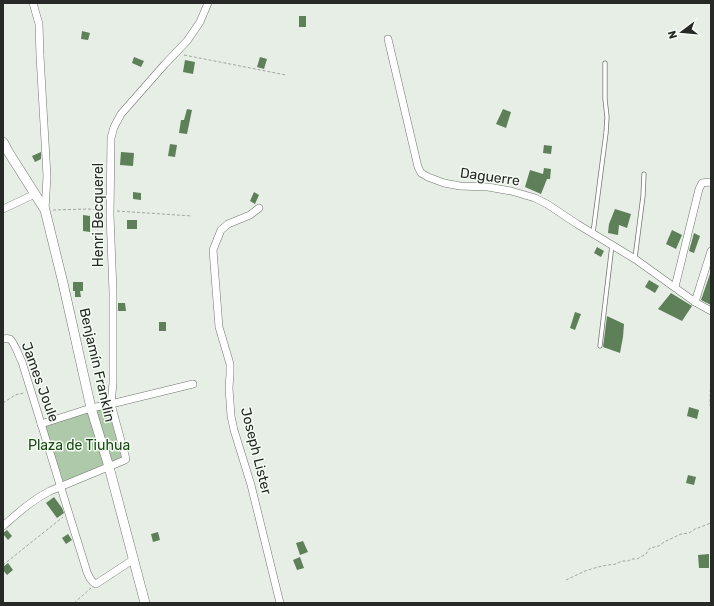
<svg xmlns="http://www.w3.org/2000/svg" width="714" height="606" font-family="Rubik,sans-serif">
<style>
.green{fill:#adc9aa}
.building{fill:#5d8059}
.lines{fill:none;stroke-linecap:round;stroke-linejoin:round}
.service-casing{stroke:#717770;stroke-width:5}
.minor-casing{stroke:#717770;stroke-width:8}
.tertiary-casing{stroke:#717770;stroke-width:10}
.path{stroke:#a1a7a0;stroke-width:1;stroke-dasharray:3 2;stroke-linecap:butt}
.service{stroke:#fff;stroke-width:3.5}
.minor{stroke:#fff;stroke-width:7}
.tertiary{stroke:#fff;stroke-width:9}
.labels{text-anchor:middle;dominant-baseline:central;stroke-width:3;stroke-linejoin:round;paint-order:stroke}
.street-label{font-size:14px;fill:#262926;stroke:#f5fcf4}
.park-label{font-size:14px;fill:#194b15;stroke:#f5fcf4}
</style>
<rect width="100%" height="100%" fill="#e7eee6"/>
<polygon class="green" points="110,405 125,458 61,485 43,425"/>
<g class="building">
<rect x="299" y="16" width="7" height="11"/>
<polygon points="82,31 90,33 88,40 81,39"/>
<polygon points="134,57 144,61 141,67 132,63"/>
<polygon points="260,57 267,59 264,69 257,67"/>
<polygon points="185,60 195,62 193,74 183,72"/>
<polygon points="187,109 192,110 187,134 179,133 181,120 184,120"/>
<polygon points="503,109 511,112 506,128 496,124"/>
<polygon points="170,144 177,145 175,157 168,156"/>
<polygon points="544,145 552,146 551,154 543,153"/>
<polygon points="41,152 41,159 35,162 32,156"/>
<polygon points="121,152 134,153 133,166 120,165"/>
<polygon points="544,168 551,169 550,179 547,179 541,194 525,187 530,170 543,174"/>
<polygon points="133,192 141,193 141,200 133,199"/>
<polygon points="254,192 259,195 255,204 250,201"/>
<polygon points="615,209 631,214 627,228 619,225 618,235 608,233 609,224"/>
<polygon points="83,215 90,216 90,232 83,231"/>
<rect x="127" y="220" width="10" height="9"/>
<polygon points="672,230 682,235 676,249 666,244"/>
<polygon points="694,233 700,236 694,253 689,251"/>
<polygon points="597,247 604,251 601,257 594,253"/>
<polygon points="711,271 711,305 701,300"/>
<polygon points="649,280 659,286 655,293 645,287"/>
<polygon points="73,282 83,282 83,291 80,291 81,297 75,297 75,291 73,291"/>
<polygon points="671,293 692,306 682,321 658,309"/>
<polygon points="118,303 125,303 126,311 118,311"/>
<polygon points="575,312 581,314 575,330 570,328"/>
<polygon points="607,316 624,324 623,337 620,353 603,347"/>
<rect x="159" y="322" width="7" height="9"/>
<polygon points="689,407 699,410 697,419 687,416"/>
<polygon points="688,475 696,477 694,485 686,483"/>
<polygon points="54,497 62,508 64,513 57,518 46,503"/>
<polygon points="7,530 12,536 8,540 3,534 3,533"/>
<polygon points="158,532 160,540 153,542 151,534"/>
<polygon points="68,534 72,540 66,544 62,538"/>
<polygon points="303,541 308,552 300,555 296,543"/>
<polygon points="709,554 709,568 699,568 698,555"/>
<polygon points="300,557 304,568 297,570 293,560"/>
<polygon points="8,563 13,570 7,575 3,570 3,567"/>
</g>
<g class="lines">
<g class="service-casing">
<g id="service">
<polyline points="593,233 606,133 607,117 605,99 605,63"/>
<polyline points="635,258 643,196 644,174"/>
<polyline points="600,346 612,245"/>
</g>
</g>
<g class="minor-casing">
<g id="minor">
<polyline points="33,3 39,24 40,56 47,176 45,210"/>
<polyline points="388,39 418,167 421,173 428,177 444,183 460,186 488,187 511,191 535,198 547,204 577,224 635,259 695,302 711,311"/>
<polyline points="259,208 250,215 228,224 221,230 213,250 219,327 230,364 230,374 229,388 231,416 234,430 251,485 280,603"/>
<polyline points="3,209 35,194"/>
<polyline points="675,287 699,189 702,183 709,182 711,183"/>
<polyline points="695,302 711,251"/>
<path d="M3 339C6 338 7 338 10 339 14 342 19 356 22 362L87 572C89 577 91 582 96 584L134 559"/>
<polyline points="41,424 91,408 111,404 193,384"/>
<path d="M3 526C18 513 32 500 50 491L125 460 126 459 111 404 113 383V292L110 215 111 138 114 127 121 114 165 64 187 41 200 22 208 3"/>
</g>
</g>
<g class="tertiary-casing">
<polyline id="tertiary" points="3,142 9,153 35,194 45,210 63,283 91,408 109,467 145,603"/>
</g>
<g class="path">
<polyline points="184,55 286,75"/>
<polyline points="53,210 88,209 104,210"/>
<polyline points="117,211 192,216"/>
<polyline points="711,359 710,404 711,410"/>
<polyline points="3,403 15,395 24,393"/>
<polyline points="3,565 63,517"/>
<polyline points="566,580 585,571 598,567 608,565 616,564 622,561 628,561 632,559 637,559 646,554 650,548 659,546 664,542 681,534 689,533 695,529 711,523"/>
<polyline points="74,603 91,588"/>
</g>
<use href="#service" class="service"/>
<use href="#minor" class="minor"/>
<use href="#tertiary" class="tertiary"/>
</g>
<g class="labels">
<g class="street-label">
<text transform="translate(490 177) rotate(8)">Daguerre</text>
<text transform="translate(98 215) rotate(-90)">Henri Becquerel</text>
<text transform="translate(97 365) rotate(77)">Benjamín Franklin</text>
<text transform="translate(40 382) rotate(70)">James Joule</text>
<text transform="translate(256 451) rotate(76)">Joseph Lister</text>
</g>
<g class="park-label">
<text x="79" y="445">Plaza de Tiuhua</text>
</g>
</g>
<rect width="714" height="606" fill="none" stroke="#262926" stroke-width="8"/>
<g transform="translate(682 32) rotate(254)" stroke="#f5fcf4" stroke-width="3" paint-order="stroke">
<path d="M0-3L7 15L0 10L-7 15Z" fill="#262926"/>
<text y="-6" font-size="11" font-weight="bold" text-anchor="middle" fill="#262926">N</text>
</g>
</svg>
